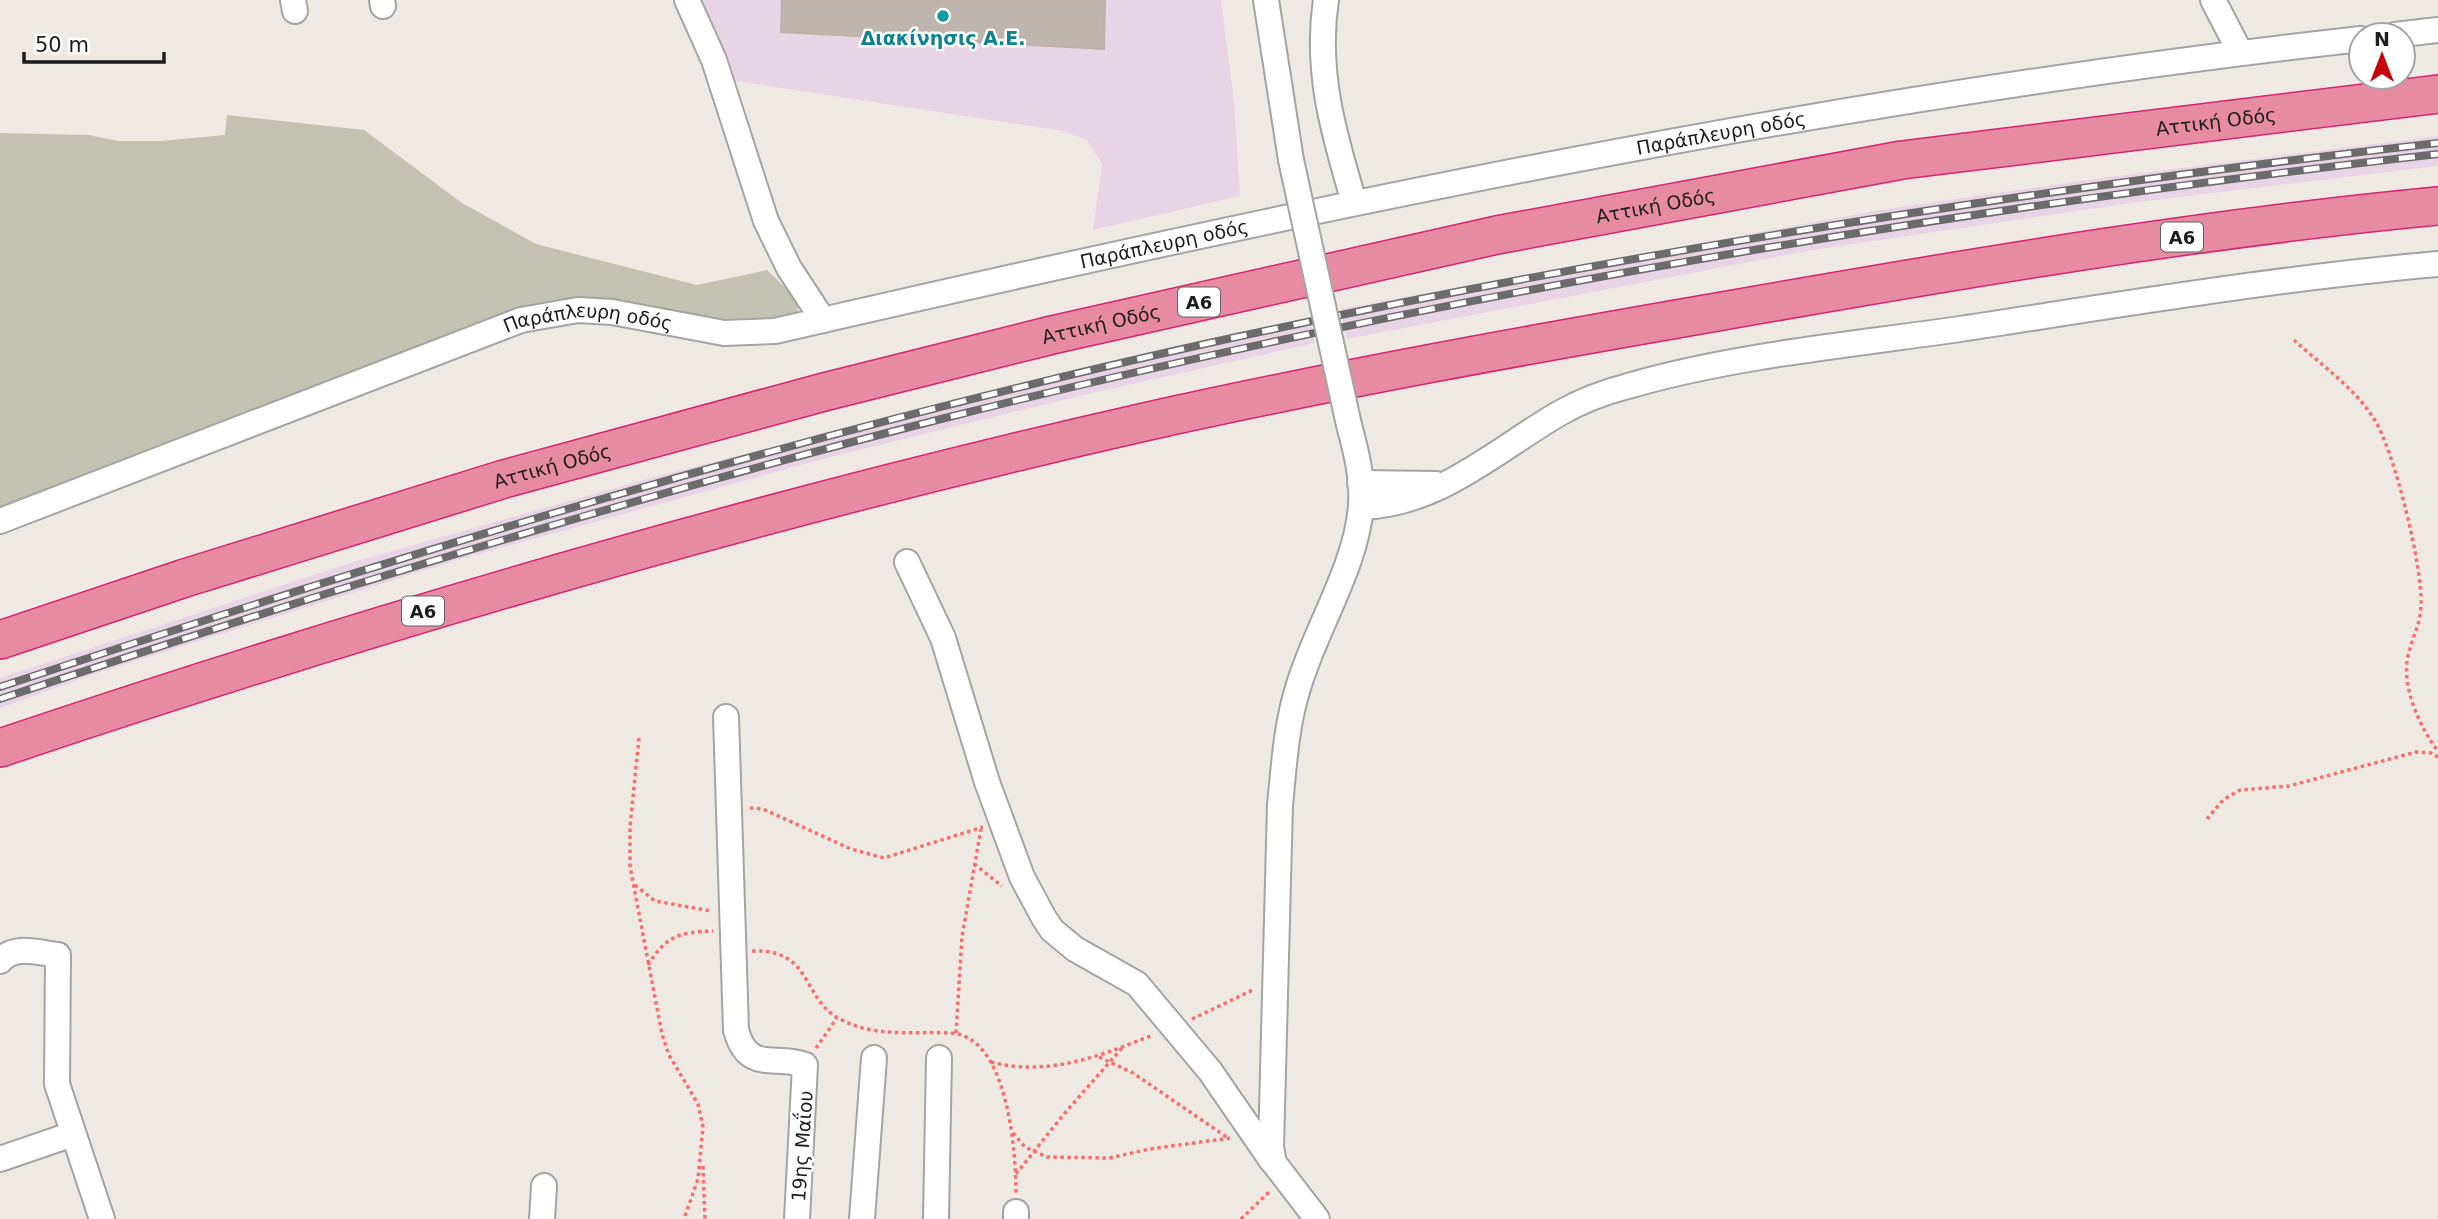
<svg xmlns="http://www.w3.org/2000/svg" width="2438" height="1219" font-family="'DejaVu Sans',sans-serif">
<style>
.industrial{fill:#e7d5e5}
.construction{fill:#c3c1af}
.building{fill:#bfb5af;stroke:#c0afa5;stroke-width:2}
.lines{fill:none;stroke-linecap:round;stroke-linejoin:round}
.minor-casing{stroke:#a4a4a4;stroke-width:28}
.highway-casing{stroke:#d8246f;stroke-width:40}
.path{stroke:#f96e69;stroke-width:3.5;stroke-dasharray:3.5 3.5;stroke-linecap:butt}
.minor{stroke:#fff;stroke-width:24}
.highway{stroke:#e68ba2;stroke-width:37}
.rail-casing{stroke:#6b6b6b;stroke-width:8}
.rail{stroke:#fff;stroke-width:5;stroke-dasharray:16;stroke-linecap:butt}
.minor-bridge-casing{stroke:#a4a4a4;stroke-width:28;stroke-linecap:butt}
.minor-bridge{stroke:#fff;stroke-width:24}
.culture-dot{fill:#0f9aa8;stroke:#fff;stroke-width:2.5}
.labels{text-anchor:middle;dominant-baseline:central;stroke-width:5;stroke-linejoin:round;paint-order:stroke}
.shield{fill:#fff;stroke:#616161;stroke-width:2}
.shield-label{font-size:18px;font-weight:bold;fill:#1d1d1d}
.culture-label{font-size:19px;font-weight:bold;fill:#0d838f;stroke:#fff}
.street-label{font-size:19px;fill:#1d1d1d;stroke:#fff}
</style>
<rect width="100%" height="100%" fill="#eeeae3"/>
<g class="industrial">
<polygon points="697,0 1221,0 1234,102 1240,196 1093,230 1102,164 1087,140 1063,131 729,80"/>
<polygon points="2438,136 2438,166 2131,203 1807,251 1347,339 1340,309 1886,209 2101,178"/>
<polygon points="1309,317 1315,343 1092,393 830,457 457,560 94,674 0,708 0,678 350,563 658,476 1066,373"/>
</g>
<polygon class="construction" points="227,115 364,130 462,203 536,244 697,285 767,270 793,295 798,305 798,316 776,328 575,304 0,511 0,133 89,135 118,141 160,141 225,135"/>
<polygon class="building" points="782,0 1105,0 1104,49 781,32"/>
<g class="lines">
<g class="minor-casing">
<g id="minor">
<polyline points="293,0 295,11"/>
<polyline points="382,0 383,6"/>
<polyline points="687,0 714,60 766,221 789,268 823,320"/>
<polyline points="1266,0 1291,160"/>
<path d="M1326 0C1315 71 1334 135 1354 202"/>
<polyline points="2213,0 2240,52"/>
<polyline points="2395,35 2438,30"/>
<polyline points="1360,483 1436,484"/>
<path d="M1361 507C1439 505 1496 450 1560 413 1581 401 1605 392 1628 386 1735 355 1850 345 1960 329 2119 305 2278 278 2438 264"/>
<path id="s1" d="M0 521 521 320 578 310 612 312 724 333 775 331C1299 210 1826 98 2361 39"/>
<polyline points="907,562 943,638 987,782 1022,877 1044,918 1052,930 1075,949 1137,984 1210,1071 1272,1161"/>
<path d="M726 717 736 1030C748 1074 775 1054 805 1065L797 1219"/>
<path d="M0 961C14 944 39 953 58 955L57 1084 102 1219"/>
<polyline points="0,1159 73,1134"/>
<polyline points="1016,1212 1016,1219"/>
<polyline points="542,1219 544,1186"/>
<polyline points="862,1219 874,1058"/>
<polyline points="936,1219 939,1058"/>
<path d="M1317 1219 1274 1163 1271 1147 1280 805C1284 766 1286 726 1298 688 1315 629 1357 566 1361 505 1363 478 1356 451 1349 425"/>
</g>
</g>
<g class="highway-casing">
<g id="highway">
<path id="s2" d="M0 640 185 578 504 479 824 392 1052 335 1497 235 1902 160 2438 94"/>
<path d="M0 748C378 621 760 509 1149 421 1337 379 1527 345 1717 312 1956 270 2196 229 2438 206"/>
</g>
</g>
<g class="path">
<path d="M2294 340C2320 364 2355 388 2374 419 2394 449 2423 568 2421 605 2421 623 2412 638 2408 656 2401 686 2420 728 2438 751"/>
<polyline points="639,738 630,827 630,866 637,903 662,1034 669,1055 698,1104 703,1127 698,1179 684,1219"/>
<polyline points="750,808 763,809 851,849 884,858 983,827"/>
<polyline points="2207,819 2223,800 2240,790 2289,786 2416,752 2431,753 2438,757"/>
<polyline points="974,864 1002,886"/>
<polyline points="635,885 655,901 711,911"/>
<path d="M752 951C813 948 802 1000 840 1019 875 1038 912 1031 950 1033 1008 1035 1016 1151 1016 1194"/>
<path d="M648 965C666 936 679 932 713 931"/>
<polyline points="1192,1019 1255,989"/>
<polyline points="956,1033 962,937 981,829"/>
<polyline points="816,1048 837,1018"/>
<polyline points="1099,1057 1133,1073 1228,1138"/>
<path d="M991 1062C1048 1077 1100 1056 1153 1035"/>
<polyline points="1013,1133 1025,1147 1047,1157 1109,1158 1150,1149 1230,1138"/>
<polyline points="703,1166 705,1219"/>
<polyline points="1016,1174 1064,1114 1122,1048"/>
<polyline points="1241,1219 1269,1192"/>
</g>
<use href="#minor" class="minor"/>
<use href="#highway" class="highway"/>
<g class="rail-casing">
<g id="rail">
<path d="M0 687C399 555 798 434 1209 343 1615 254 2025 190 2438 143"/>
<path d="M0 699C315 594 631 497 953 416 1441 294 1938 211 2438 154"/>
</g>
</g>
<use href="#rail" class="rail"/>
<g class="minor-bridge-casing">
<polyline id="minor-bridge" points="1291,160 1349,425"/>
</g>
<use href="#minor-bridge" class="minor-bridge"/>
</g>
<circle class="culture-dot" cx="943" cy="16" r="7"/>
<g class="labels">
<g class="shield">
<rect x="2161" y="222.5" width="42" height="29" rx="5"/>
<rect x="1178" y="287.5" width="42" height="29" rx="5"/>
<rect x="402" y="596.5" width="42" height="29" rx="5"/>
</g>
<g class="shield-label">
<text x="2182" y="237">Α6</text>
<text x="1199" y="302">Α6</text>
<text x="423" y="611">Α6</text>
</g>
<g class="culture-label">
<text x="943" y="38">Διακίνησις Α.Ε.</text>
</g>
<g class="street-label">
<text stroke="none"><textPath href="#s2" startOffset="2280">Αττική Οδός</textPath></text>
<text stroke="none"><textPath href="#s1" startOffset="1782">Παράπλευρη οδός</textPath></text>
<text stroke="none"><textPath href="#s2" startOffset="1713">Αττική Οδός</textPath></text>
<text stroke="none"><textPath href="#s1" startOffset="1214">Παράπλευρη οδός</textPath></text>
<text stroke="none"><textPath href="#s2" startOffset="1146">Αττική Οδός</textPath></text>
<text stroke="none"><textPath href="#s1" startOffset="626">Παράπλευρη οδός</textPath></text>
<text stroke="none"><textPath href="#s2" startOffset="579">Αττική Οδός</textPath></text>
<text transform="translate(802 1146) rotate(-86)">19ης Μαΐου</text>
</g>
</g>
<g transform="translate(2382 56)"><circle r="33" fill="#ffffff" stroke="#a5a5a5" stroke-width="2"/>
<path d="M0-5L12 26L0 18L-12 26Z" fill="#c9010f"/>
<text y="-10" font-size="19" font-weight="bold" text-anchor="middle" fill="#1d1d1d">N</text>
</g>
<path d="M24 52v10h140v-10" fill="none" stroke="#1d1d1d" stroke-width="3.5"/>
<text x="35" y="52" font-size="21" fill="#1d1d1d" stroke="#ffffff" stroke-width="5" paint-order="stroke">50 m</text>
</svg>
